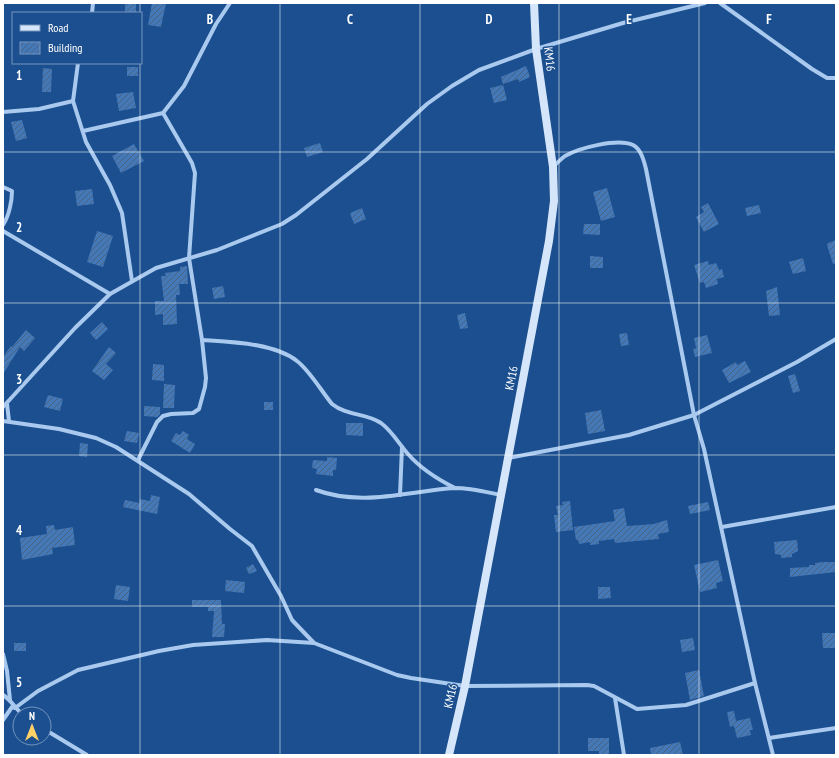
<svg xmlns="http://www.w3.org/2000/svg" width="839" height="758" font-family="'PT Sans Narrow',sans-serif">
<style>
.building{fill:url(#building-hatch)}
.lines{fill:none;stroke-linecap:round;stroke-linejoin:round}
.street{stroke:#a9c9ee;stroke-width:4}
.secondary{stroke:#d6e6fa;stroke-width:8}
.grid{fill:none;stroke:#fff;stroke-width:1;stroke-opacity:0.55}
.labels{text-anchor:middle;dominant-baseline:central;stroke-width:3;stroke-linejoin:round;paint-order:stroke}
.street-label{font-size:12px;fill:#fff;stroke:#1b4f8f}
.grid-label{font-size:13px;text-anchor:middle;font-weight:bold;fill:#fff;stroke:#1b4f8f;stroke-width:3;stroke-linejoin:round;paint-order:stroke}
</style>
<defs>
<pattern id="building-hatch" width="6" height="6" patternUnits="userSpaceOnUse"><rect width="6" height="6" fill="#4478b7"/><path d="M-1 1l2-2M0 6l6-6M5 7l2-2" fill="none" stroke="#486282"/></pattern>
</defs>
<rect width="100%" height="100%" fill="#1b4f8f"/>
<g class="building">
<rect x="125" y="3" width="11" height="10"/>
<polygon points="152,3 166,3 161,27 148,25"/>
<polygon points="526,66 530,77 519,82 518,79 503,84 501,77"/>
<rect x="127" y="67" width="11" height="9"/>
<polygon points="43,68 52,69 51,92 42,92"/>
<polygon points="503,85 507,100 494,103 490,88"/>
<polygon points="133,92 136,108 119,111 116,94"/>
<polygon points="22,120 27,138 16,141 11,122"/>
<polygon points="320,143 323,152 307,157 304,148"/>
<polygon points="134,144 144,161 121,173 112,156"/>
<polygon points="607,188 615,217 601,221 593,192"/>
<polygon points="92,189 94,204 77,206 75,191"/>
<polygon points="708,203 719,224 704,232 696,217 704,212 701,207"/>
<polygon points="759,205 761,213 747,216 745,208"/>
<polygon points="362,208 366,219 354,224 350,213"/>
<polygon points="584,224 600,224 600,235 583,234"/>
<polygon points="97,231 113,236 103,267 87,262"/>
<polygon points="836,240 836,263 833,264 827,245 828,243"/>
<polygon points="590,256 603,257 603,268 590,268"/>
<polygon points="803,258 806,271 793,274 789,262"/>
<polygon points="708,261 709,265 716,263 719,270 722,269 724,277 717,279 718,284 706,288 704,282 700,283 694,265"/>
<polygon points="187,266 188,284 179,284 180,295 176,295 177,324 163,325 163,314 155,315 155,301 164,301 161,276 166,276 165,273 180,271 180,267"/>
<polygon points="223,286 225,297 214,299 212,288"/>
<polygon points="777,287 780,315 769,316 766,291"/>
<polygon points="465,313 468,328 460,329 457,315"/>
<polygon points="102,322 108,329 96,340 90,333"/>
<polygon points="26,330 35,338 24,351 20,347 3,374 3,357 11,346 12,347"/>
<polygon points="627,333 629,345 621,346 619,334"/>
<polygon points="707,335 712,353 695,357 693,349 696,348 694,338"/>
<polygon points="109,347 116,353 106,364 113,370 104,380 92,371"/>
<polygon points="745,361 751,372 729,383 722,370 736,362 737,365"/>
<polygon points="153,364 164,365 164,381 152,380"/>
<polygon points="795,374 800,391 793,393 788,376"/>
<polygon points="164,384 175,385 174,408 163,408"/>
<polygon points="48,395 63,399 60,411 44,407"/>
<rect x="264" y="402" width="9" height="8"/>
<polygon points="144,406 160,407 160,414 157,417 144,416"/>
<polygon points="601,410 605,431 588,434 585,413"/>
<polygon points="346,423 363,423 363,436 346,435"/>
<polygon points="127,431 139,433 137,443 124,441"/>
<polygon points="183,431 189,435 187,439 195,444 190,453 171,441 176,433 180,435"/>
<polygon points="80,443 88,444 87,457 79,456"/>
<polygon points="327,457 337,458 336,470 333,470 333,476 316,474 317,469 312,468 313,460 327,461"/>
<polygon points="151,495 160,497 157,514 123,507 125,500 139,503 140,499 150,501"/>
<polygon points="570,501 573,530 556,532 554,515 558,515 556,506 563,505 562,502"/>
<polygon points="708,502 710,510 690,514 688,506"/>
<polygon points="624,508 627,526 654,524 667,520 669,532 658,534 659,539 615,543 614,539 599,541 599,544 590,545 590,542 579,544 578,540 576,540 574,527 615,521 613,510"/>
<polygon points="54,525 55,530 73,527 75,545 52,548 53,554 22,560 20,538 47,534 46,526"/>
<polygon points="797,540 798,551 792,554 792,557 781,558 781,555 775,554 774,542"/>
<polygon points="718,560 723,581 716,583 717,588 700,592 694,565"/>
<polygon points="823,562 836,562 836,572 790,577 790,568 809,567 809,565 815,565 815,563"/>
<polygon points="253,564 257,571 249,574 246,568"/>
<polygon points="226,580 245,582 244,593 225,591"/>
<polygon points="116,585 130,587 128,601 114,599"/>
<polygon points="598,587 610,587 611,598 598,599"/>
<polygon points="192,600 221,600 222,624 225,624 224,637 212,637 214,611 208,611 208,607 192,607"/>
<polygon points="822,633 835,633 836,648 823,648"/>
<polygon points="693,638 695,650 682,652 680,640"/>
<rect x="14" y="643" width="12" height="8"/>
<polygon points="699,670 704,696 690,700 685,673"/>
<polygon points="734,711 736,721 750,718 753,730 750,730 751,735 737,738 734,726 730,727 727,712"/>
<polygon points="588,738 609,738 609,755 599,755 599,751 588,751"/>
<polygon points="680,742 683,755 651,755 650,748"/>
</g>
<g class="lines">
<g class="street">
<polyline points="720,3 812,69 827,78 836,78"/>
<polyline points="92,13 93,3"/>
<polyline points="78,63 73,101 86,142 110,185 122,213 132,281"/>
<polyline points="3,112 39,109 73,101"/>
<polyline points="83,131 163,113 184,86 216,24 230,3"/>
<path d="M553 167C557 163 561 159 565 156 579 148 617 138 633 145 641 149 644 161 646 169L694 415 704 449 755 683 773 755"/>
<path d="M3 187 12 191C12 201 9 216 3 225"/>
<polyline points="3,231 110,294"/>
<path d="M202 340C231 342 274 343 297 361 310 371 322 392 332 404 347 416 366 413 381 423 392 431 399 444 408 454 421 469 437 479 455 488"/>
<polyline points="7,404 9,421"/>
<polyline points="3,407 75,328 110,294 156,268 217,250 282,224 296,215 367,159 427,104 452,86 479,70 536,49 623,23 705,3"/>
<polyline points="3,421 59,429 96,438 116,447 189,494 230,529 252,546 281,596 292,620 314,643 397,675 411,678 465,686 587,685 594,686 637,709 686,705 755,683"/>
<polyline points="508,458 629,435 694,415 797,362 836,339"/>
<polyline points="138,460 157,422 163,416 171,414 193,413 199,409 205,387 206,378 202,340 189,258 195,173 192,163 163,113"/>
<path d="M316 490C362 507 408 491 455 488 470 488 486 492 501 495"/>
<polyline points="400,495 402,447"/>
<polyline points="722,527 836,507"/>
<polyline points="3,654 7,671 10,700"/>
<path d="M3 695C11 700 15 708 22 714"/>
<polyline points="615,698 624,755"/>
<polyline points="3,720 12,707 15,708 38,691 78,670 159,651 193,645 267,640 314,643"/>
<polyline points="44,729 87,755"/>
<polyline points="769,738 836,728"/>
</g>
<polyline class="secondary" points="449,755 465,686 549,241 554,201 553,167 536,49 534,3"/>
</g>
<path class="grid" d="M140 3V13M280 3V755M420 3V755M559 3V755M699 3V755M140 63V755M3 152H836M3 303H836M3 455H836M3 606H836"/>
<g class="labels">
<g class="street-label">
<text transform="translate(550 59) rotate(83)">KM16</text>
<text transform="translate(511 378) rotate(-79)">KM16</text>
<text transform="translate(450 696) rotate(-77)">KM16</text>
</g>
</g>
<g class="grid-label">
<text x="210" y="24">B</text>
<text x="350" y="24">C</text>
<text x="489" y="24">D</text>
<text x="629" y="24">E</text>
<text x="769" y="24">F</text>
<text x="19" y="80">1</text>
<text x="19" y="232">2</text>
<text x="19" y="384">3</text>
<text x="19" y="535">4</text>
<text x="19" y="687">5</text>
</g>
<rect width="839" height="758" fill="none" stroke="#ffffff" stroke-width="8"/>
<rect x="12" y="12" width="130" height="52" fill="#1b4f8f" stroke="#7695bc"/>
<rect x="20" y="25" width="20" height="6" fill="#d6e6fa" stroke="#7695bc"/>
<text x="48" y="32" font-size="12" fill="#ffffff">Road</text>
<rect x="20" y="42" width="20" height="12" fill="url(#building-hatch)" stroke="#7695bc"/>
<text x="48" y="52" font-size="12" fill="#ffffff">Building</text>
<g transform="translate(32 726)"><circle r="19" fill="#1b4f8f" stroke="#7695bc"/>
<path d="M0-3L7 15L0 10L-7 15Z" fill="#ffd166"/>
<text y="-6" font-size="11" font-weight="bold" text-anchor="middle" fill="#ffffff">N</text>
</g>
</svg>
